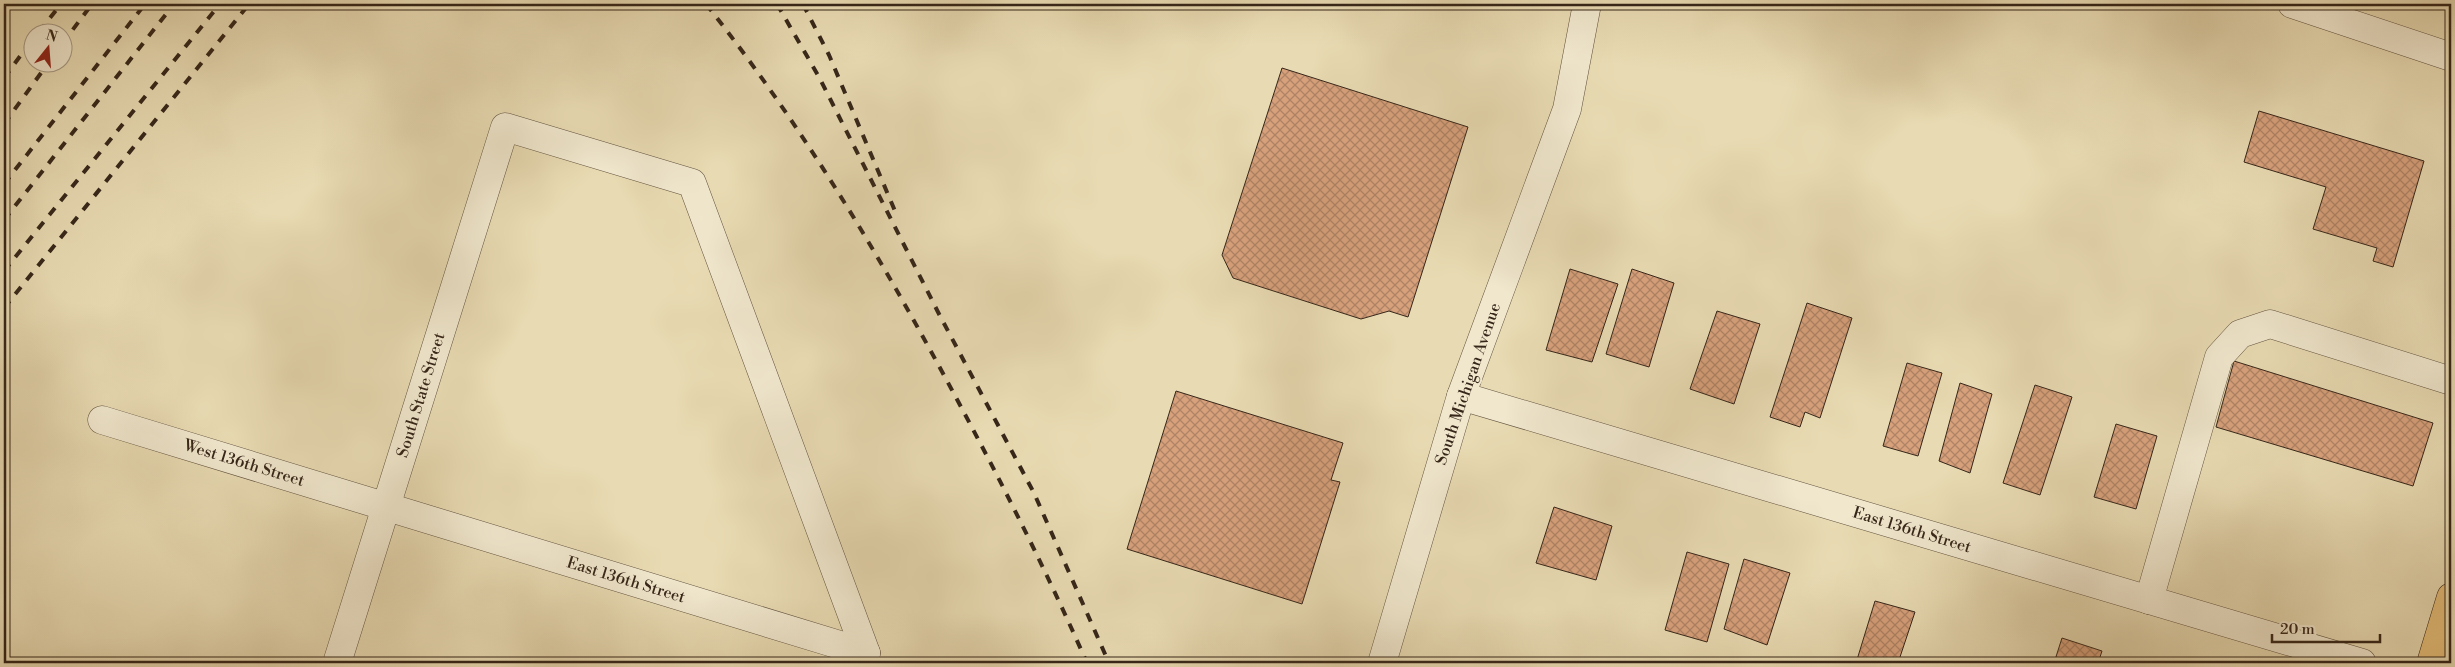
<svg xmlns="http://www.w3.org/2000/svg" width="2455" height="667" font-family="'Libre Bodoni',serif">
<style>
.building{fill:url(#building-cross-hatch);stroke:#362619}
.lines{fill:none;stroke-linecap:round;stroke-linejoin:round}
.minor-casing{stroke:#62533f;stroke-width:29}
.major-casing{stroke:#362619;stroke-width:29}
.minor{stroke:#f0e7cd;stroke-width:28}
.major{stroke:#e4bd79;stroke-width:28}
.rail{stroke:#362619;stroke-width:4;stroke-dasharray:9 9;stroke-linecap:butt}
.labels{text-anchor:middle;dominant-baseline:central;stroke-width:4;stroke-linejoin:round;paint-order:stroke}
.street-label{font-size:16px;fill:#362619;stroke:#f0e7cd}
</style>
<defs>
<pattern id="building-cross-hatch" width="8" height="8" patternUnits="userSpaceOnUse" patternTransform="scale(1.25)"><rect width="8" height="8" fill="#d7a17c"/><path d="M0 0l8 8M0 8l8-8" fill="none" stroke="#af8365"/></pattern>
</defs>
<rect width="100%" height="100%" fill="#e8dab2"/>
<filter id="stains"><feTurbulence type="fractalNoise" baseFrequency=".004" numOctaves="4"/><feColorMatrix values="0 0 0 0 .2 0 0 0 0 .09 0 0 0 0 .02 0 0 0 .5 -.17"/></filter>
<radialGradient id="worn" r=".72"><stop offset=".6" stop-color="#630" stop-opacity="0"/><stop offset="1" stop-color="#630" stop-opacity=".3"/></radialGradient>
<g class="building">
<polygon points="1282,68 1468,127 1408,317 1389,311 1361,319 1233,278 1222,255"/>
<polygon points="2259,111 2424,161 2393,267 2373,261 2377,248 2313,229 2326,187 2244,162"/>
<polygon points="1570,269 1618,284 1592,362 1546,350"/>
<polygon points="1632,269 1674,283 1649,367 1606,354"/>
<polygon points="1807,303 1852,318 1820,418 1805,412 1800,427 1770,417"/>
<polygon points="1717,311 1760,324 1734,404 1690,389"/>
<polygon points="2234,361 2433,423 2413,486 2216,427"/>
<polygon points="1907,363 1942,373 1918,456 1883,446"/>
<polygon points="1960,383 1992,394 1970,473 1939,461"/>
<polygon points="2035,385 2072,397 2040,495 2003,483"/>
<polygon points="1176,391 1343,443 1331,480 1340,482 1302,604 1127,549"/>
<polygon points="2116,424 2157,436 2136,509 2094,497"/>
<polygon points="1554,507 1612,526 1596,580 1536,563"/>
<polygon points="1687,552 1729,564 1707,642 1665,630"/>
<polygon points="1744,559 1790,573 1767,645 1724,629"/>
<polygon points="1875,601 1915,612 1898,663 1856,663"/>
<polygon points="2062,638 2102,651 2098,663 2054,663"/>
</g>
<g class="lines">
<g class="minor-casing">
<g id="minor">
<polyline points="2292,4 2451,57"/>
<polyline points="1461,396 2362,663"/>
<polyline points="102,420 866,653"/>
<polyline points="2149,600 2219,357 2240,334 2270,324 2451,381"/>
<polyline points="337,663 505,127 692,183 866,653"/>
<polyline points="1382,663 1461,396 1567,109 1587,4"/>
</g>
</g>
<g class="major-casing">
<polyline id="major" points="2431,663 2451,597"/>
</g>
<use href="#minor" class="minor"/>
<use href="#major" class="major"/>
<g class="rail">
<path d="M706 4C802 125 880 256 953 392 1001 481 1046 570 1087 663"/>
<polyline points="777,4 819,77 939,314 1034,493 1109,663"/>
<polyline points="803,4 829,55 895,211"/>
<polyline points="39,32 61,4"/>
<polyline points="62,44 92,4"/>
<polyline points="4,78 32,40"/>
<polyline points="4,124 49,62"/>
<polyline points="4,184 145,4"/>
<polyline points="4,220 174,4"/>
<polyline points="4,271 220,4"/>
<polyline points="4,308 249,4"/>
</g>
</g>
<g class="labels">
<g class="street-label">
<text transform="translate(1468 384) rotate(-71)">South Michigan Avenue</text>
<text transform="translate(421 395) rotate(-73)">South State Street</text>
<text transform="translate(244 463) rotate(17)">West 136th Street</text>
<text transform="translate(1912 530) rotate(17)">East 136th Street</text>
<text transform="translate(626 580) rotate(17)">East 136th Street</text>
</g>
</g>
<rect width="2455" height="667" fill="none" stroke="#e8dab2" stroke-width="20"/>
<rect x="5" y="5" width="2445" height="657" fill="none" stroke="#362619" stroke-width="2.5"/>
<rect x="10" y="10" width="2435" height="647" fill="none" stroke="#362619"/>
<g transform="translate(48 48) rotate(17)"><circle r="24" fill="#f0e7cd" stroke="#a69a85"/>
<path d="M0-4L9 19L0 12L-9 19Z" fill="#8f2418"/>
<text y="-8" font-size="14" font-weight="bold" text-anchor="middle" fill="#362619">N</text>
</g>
<path d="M2272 634v8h108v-8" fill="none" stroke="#362619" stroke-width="2.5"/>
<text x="2280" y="634" font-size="15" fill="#362619" stroke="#f0e7cd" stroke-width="4" paint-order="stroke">20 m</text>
<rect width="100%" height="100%" filter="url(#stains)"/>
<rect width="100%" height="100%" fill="url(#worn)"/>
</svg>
